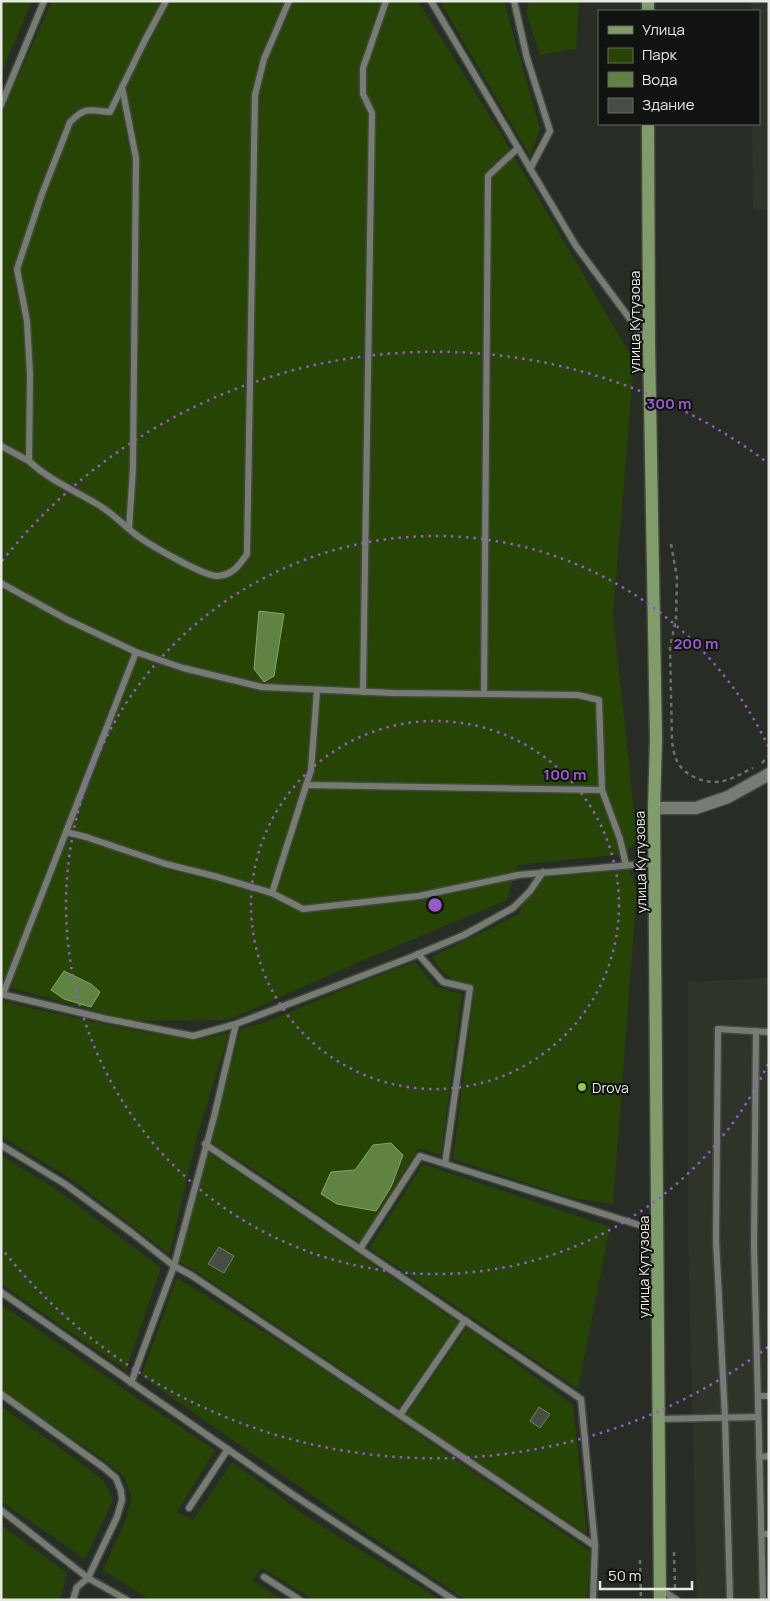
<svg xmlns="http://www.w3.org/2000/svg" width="770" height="1601" font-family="Manrope,sans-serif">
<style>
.built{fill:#2e3528}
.green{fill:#264404}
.water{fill:#608344;stroke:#88a274}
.building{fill:#484d44;stroke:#777c73}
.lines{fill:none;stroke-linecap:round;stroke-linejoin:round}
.service-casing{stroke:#434741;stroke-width:9}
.minor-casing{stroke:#434741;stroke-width:15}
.primary-casing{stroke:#434741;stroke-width:15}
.path{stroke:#6d716a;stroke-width:2.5;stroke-dasharray:4 4;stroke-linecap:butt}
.service{stroke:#777c73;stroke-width:6}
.minor{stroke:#777c73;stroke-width:12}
.primary{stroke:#819c6b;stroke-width:12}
.ring{fill:none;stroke:#965bc8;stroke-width:2.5;stroke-dasharray:2.5 5}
.poi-dot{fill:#8ace48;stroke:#111310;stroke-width:2}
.labels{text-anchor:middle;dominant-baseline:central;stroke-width:4;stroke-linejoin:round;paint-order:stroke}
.street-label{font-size:14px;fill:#e6e9e4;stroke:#111310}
.poi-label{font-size:14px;fill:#e6e9e4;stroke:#111310;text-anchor:start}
.centre{fill:#965bc8;stroke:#111310;stroke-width:2.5}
.ring-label{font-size:15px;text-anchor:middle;font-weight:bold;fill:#965bc8;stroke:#111310;stroke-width:4;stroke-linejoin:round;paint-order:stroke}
</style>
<rect width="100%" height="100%" fill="#272c24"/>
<g class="built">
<polygon points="751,1 769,1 769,210 753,210 752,124 759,124 759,11 752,11"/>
<polygon points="769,978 769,1600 697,1600 688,1237 688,982"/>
</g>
<g class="green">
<polygon points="1,1 32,1 1,74"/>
<polygon points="52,1 418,1 500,132 634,361 613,616 636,828 643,835 624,854 517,865 507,900 373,956 228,1020 131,1021 1,985 1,115"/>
<polygon points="440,1 504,1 540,129 530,156"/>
<polygon points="530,1 579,1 576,49 540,55 526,12"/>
<polygon points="628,869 637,889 613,1204 572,1198 453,1159 475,985 453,980 438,967 432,957 519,914 531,879"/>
<polygon points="415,962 434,986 462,994 441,1155 419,1148 360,1243 268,1179 209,1141 241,1028 261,1024 364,981"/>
<polygon points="1,1000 30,1008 128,1029 194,1040 229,1033 197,1137 169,1254 71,1179 1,1136"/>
<polygon points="208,1152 458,1322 399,1408 196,1271 179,1262"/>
<polygon points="1,1155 57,1190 161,1268 126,1370 41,1312 1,1284"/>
<polygon points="423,1164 610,1227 578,1389 369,1248"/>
<polygon points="177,1278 306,1358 590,1551 587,1600 466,1600 356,1526 141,1376"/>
<polygon points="1,1304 134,1396 215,1450 177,1512 193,1520 232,1462 312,1520 441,1600 314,1600 262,1568 252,1580 282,1600 151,1600 103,1570 126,1519 132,1498 125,1478 108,1463 1,1389"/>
<polygon points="467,1327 573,1405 587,1534 406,1415"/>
<polygon points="1,1406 77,1460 104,1481 113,1500 85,1559 1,1501"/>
<polygon points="1,1525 67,1573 60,1600 1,1600"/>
</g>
<g class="water">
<polygon points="259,611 284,614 274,676 264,682 254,669"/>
<polygon points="64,971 91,984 100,992 91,1007 64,999 51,990"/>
<polygon points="391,1143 403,1155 391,1187 376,1211 337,1204 321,1194 331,1172 355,1170 373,1145"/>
</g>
<g class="building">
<polygon points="219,1247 234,1256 224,1273 208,1264"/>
<polygon points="539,1407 550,1414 540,1428 530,1421"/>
</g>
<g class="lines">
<g class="service-casing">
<g id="service">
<polyline points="431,1 576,246 647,342"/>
<polyline points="514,1 527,58 550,131 530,169"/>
<polyline points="122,87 136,158 133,468 129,529"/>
<polyline points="1,105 44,1"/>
<path d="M1 446 29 461 30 375 27 321 17 269 42 194 70 122C86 106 89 110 110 112L145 40 166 1"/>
<path d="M29 461C49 480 74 490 97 504 113 513 125 527 139 537 152 546 205 577 218 576 232 575 239 566 247 554L255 95 264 59 289 1"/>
<polyline points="1,583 66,619 136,652"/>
<polyline points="317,690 311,770 272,893 303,909 419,896 518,875 655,863"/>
<polyline points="363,692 372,113 363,94 363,68 386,1"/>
<polyline points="484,694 488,176 518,148"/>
<polyline points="306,785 602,790"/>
<polyline points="66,832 86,837 166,864 214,876 272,893"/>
<polyline points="418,954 443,982 470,988 445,1164"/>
<polyline points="1,994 107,1019 193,1036 236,1024"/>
<polyline points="3,994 136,652 183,668 262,687 393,693 578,695 599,700 602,790 620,839 626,865"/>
<polyline points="756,1031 754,1244 763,1600"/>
<polyline points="205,1144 581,1399 595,1546 593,1600"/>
<polyline points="1,1145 65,1184 132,1233 174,1266 191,1275 595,1546"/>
<polyline points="360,1249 420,1156 658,1231"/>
<polyline points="1,1292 292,1494 454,1600"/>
<polyline points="131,1383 174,1266 214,1117 236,1024 409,958 464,935 513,908 530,891 543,872"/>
<polyline points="1,1394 103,1467 116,1478 121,1491 122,1500 117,1517 88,1578 77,1587 73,1600"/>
<polyline points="758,1396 769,1396"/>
<polyline points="400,1415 465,1320"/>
<polyline points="659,1419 758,1417"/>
<polyline points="759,1457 769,1456"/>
<polyline points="189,1508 228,1449"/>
<polyline points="1,1510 88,1578 127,1600"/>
<polyline points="761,1534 769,1534"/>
<polyline points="264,1577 300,1600"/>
<polyline points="660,1589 677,1600"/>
<polyline points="730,1600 725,1417 716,1240 718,1029 769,1032"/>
</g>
</g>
<g class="minor-casing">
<polyline id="minor" points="654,808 696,808 728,797 769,774"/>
</g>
<g class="primary-casing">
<g id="primary">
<polyline points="648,1 648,11"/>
<polyline points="648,124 649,344 656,740 654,808 660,1600"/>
</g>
</g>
<g class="path">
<path d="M671 544 677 577 676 619 670 648 672 740C673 748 674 756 678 763 687 778 711 786 727 780 736 777 744 772 753 768"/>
<polyline points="762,763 769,756"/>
<polyline points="674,1552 675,1588"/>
<polyline points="640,1560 641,1600"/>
</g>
<use href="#service" class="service"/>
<use href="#minor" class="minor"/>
<use href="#primary" class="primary"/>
</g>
<g class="ring">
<circle cx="435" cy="905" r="184"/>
<path d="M768 1064A369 369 0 1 1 768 746"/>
<path d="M768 1347A553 553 0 0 1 2 1249M2 561A553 553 0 0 1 768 463"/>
</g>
<circle class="poi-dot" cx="582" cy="1087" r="5"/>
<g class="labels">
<g class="street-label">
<text transform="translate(634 322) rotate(-90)">улица Кутузова</text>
<text transform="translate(640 862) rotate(-91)">улица Кутузова</text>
<text transform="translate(643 1267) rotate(-90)">улица Кутузова</text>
</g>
<g class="poi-label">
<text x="592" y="1087">Drova</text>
</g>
</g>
<circle cx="435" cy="905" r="8" class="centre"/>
<g class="ring-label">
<text x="669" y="409">300 m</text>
<text x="696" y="649">200 m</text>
<text x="565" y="780">100 m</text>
</g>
<rect width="770" height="1601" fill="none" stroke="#e6e9e4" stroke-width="5"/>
<rect x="598" y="10" width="162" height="115" fill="#111310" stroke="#666965"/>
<rect x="608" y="26" width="25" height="8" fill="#819c6b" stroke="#666965"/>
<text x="642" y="35" font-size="15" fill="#e6e9e4">Улица</text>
<rect x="608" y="48" width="25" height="15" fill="#264404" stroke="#666965"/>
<text x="642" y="60" font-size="15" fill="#e6e9e4">Парк</text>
<rect x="608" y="72" width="25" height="15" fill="#608344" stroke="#666965"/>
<text x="642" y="85" font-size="15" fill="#e6e9e4">Вода</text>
<rect x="608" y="98" width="25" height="15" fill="#484d44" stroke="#666965"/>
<text x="642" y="110" font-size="15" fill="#e6e9e4">Здание</text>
<path d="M600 1581v8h92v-8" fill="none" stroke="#e6e9e4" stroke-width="2.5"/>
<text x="608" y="1581" font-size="15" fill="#e6e9e4" stroke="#111310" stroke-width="4" paint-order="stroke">50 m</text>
</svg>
